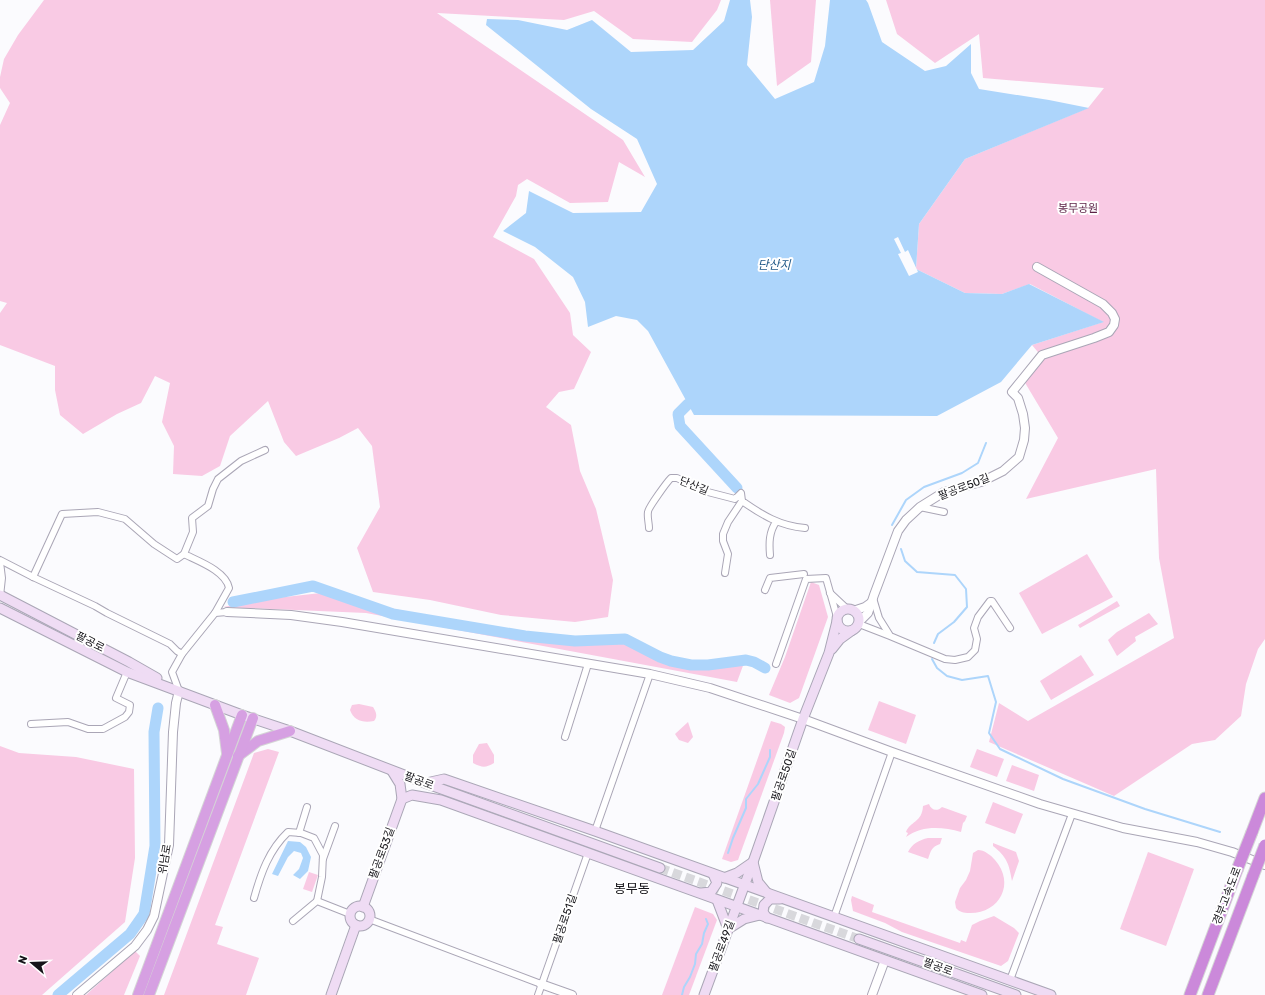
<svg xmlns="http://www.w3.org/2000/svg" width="1265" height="995" font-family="Rubik,'Noto Sans KR',sans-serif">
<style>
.green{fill:#f9cae4}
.water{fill:#add5fb}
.pier{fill:#fbfbfe}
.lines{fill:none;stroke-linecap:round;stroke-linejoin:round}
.stream{stroke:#add5fb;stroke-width:2}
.river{stroke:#add5fb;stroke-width:11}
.secondary-tunnel{stroke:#d8d8dc;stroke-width:9;stroke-dasharray:9 4.5;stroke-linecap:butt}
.minor-casing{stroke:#aaa6b6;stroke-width:8}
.tertiary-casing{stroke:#aaa6b6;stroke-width:10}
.secondary-casing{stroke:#aaa6b6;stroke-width:11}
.trunk-casing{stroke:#d5d5d6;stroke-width:12}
.motorway-casing{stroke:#d5d5d6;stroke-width:13}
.minor{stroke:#fff;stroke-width:6}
.tertiary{stroke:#fff;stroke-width:8}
.secondary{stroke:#efdcf4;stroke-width:9}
.trunk{stroke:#d6a0e2;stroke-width:10}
.motorway{stroke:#cb89da;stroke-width:11}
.motorway-bridge-casing{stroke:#d5d5d6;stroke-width:13;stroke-linecap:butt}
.motorway-bridge{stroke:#cb89da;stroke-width:11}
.labels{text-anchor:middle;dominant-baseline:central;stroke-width:4;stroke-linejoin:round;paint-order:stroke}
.park-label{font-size:11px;fill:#5d2347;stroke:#fff}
.street-label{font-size:11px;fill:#151419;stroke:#fff}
.water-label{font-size:12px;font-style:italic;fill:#1f5887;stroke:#fff}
.quarter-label{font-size:13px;fill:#151419;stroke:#fff}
</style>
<rect width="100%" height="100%" fill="#fbfbfe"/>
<g class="green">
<polygon points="44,0 721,0 717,10 692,42 633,39 594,11 564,20 437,13 623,140 645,177 619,162 608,202 570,203 527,179 518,185 516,196 493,237 534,259 570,313 573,335 591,352 574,389 559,392 546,407 571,425 580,471 596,509 613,580 608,617 575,622 501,615 430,600 373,592 357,548 380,507 372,446 358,428 339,438 296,456 284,442 268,401 230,436 220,466 202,476 173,474 174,446 162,422 170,383 155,376 141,403 117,414 83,434 60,415 55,390 55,366 0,345 0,313 7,303 0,301 0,125 10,103 0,88 0,77 4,59 18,35"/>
<polygon points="770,0 816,0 811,62 777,86"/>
<polygon points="886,0 1265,0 1265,639 1258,649 1246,684 1241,716 1215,740 1192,744 1114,796 989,742 999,703 1028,721 1174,638 1159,558 1156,469 1026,499 1058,438 1024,381 1042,357 1032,345 1103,322 1030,284 1002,294 965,293 916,269 919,224 965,159 1088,108 1104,88 983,78 979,34 935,63 897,34"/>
<polygon points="1087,554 1113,597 1042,634 1019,593"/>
<polygon points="811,582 819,585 828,617 799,698 790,703 769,695 785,657"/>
<polygon points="321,593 492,630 622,641 671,665 705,668 744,663 737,682 366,613 223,607 267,599"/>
<polygon points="1117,601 1120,606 1080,628 1078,625"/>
<polygon points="1149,613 1158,624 1135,637 1136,641 1117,656 1108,640 1117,632"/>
<polygon points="1081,655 1094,675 1051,700 1040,681"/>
<polygon points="879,701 916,715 906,744 868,730"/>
<path d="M359 704 373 707C376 712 378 716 374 721 363 723 354 721 350 710L352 705Z"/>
<polygon points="771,721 781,724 785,727 784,733 738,860 731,862 722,859"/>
<polygon points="688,722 693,737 688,743 679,740 675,734"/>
<path d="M487 743 494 755V763C485 768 483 768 473 763V755L479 744Z"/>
<polygon points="0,746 19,753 76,757 134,769 135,858 125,922 42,995 0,995"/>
<polygon points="268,749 279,752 215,925 223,927 217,944 259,958 246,995 164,995 254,753"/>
<polygon points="977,749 1004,759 997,777 970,767"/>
<polygon points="1012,765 1039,775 1034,791 1006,781"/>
<polygon points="993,802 1023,814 1015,834 985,823"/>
<path d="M929 804C931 810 937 812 942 807L967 816 965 821 963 823 961 832C942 827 923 825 906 837L908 833 906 832C910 821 922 823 923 806Z"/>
<path d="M928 838H942L940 844C931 847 931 851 928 859L908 852C912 844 919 840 928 838Z"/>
<path d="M993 843 1016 852 1019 861 1012 881C1009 864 1007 857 993 846Z"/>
<path d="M978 850C984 850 991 855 995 860 1016 884 999 914 969 913 964 913 959 912 956 908L955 902 960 888 966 880 970 871 973 853Z"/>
<polygon points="1148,852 1194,869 1166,946 1120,929"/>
<polygon points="309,872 318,875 312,892 303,889"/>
<polygon points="852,896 874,905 872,912 960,943 961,940 966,942 972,925 980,921 994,916 1014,928 1019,933 1008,961 1001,966 902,932 885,923 853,911 851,900"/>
<polygon points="695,907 713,914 717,920 689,995 662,995"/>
<polygon points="135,951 140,956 124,995 86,995"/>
</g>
<g class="water">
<polygon points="730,0 750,0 752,17 747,65 775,99 814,82 825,46 830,0 866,0 868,3 882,42 925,71 946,66 971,44 971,73 979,89 1049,100 1089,108 965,159 919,224 916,269 965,293 1002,294 1029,284 1104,322 1032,345 1001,382 937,416 694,415 648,331 637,320 616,316 588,327 585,302 573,277 535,247 503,231 526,213 529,191 573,213 641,212 657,184 637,139 591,109 486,25 487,19 518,20 567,30 592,20 631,52 693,50 724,21"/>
<polygon points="288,841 300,842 306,847 311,857 308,871 300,879 293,875 299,869 303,858 301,853 294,851 288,857 278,876 272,874"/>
</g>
<polygon class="pier" points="898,237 905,252 908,250 918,272 909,276 898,254 901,253 894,239"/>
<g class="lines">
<g class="stream">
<polyline points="892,525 906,500 924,487 962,473 978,463 986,443"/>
<polyline points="901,549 905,561 917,572 955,575 966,589 967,607 954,622 938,634 934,643"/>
<polyline points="932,659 937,668 947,676 962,680 988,676 996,702 989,733 1000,749 1063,779 1145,809 1220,832"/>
<polyline points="728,853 733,838 746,808 746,799 758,784 770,757 770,750"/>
<polyline points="682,995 684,987 690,977 695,964 696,954 702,944 704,933 708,924 706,919"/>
</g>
<g class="river">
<polyline points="688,404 678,414 680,426 737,488"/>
<polyline points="233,602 313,586 393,614 525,636 575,641 625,639 660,657 671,661 691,665 708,665 746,660 754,662 765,668"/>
<polyline points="58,995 130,934 144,914 155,846 154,732 158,708"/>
</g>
<polyline class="secondary-tunnel" points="660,868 859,939"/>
<g class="minor-casing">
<g id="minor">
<polyline points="920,507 944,512"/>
<path d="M649 528C649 523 647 517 648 512 648 508 667 482 671 478H677L704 491 735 499 741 493 742 501C762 515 780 526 805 528"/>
<path d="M770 555C769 543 769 532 776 522"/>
<polyline points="0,560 33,577 95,606 107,613 170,644 177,651 182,654"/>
<polyline points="0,562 2,578 0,596"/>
<polyline points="725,573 728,554 723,541 723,534 728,522 742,501"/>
<polyline points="33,577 62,514 98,512 125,519 154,544 177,559 184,554"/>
<polyline points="765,590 770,578 804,574"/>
<polyline points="830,593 846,608"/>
<polyline points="873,598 879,618 889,634"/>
<path d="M215 613 229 588C226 571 198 561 184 554L193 532 192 518 208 506 213 489 218 479 241 461 265 450"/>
<polyline points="859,624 890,636 945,659 955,660 968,657 975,650 977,639 974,628 978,617 990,601 992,601 1010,628"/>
<polyline points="776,664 806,579 826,578 837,617"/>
<polyline points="179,691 172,672 182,654 215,613 227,612"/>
<polyline points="31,724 68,722 88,729 103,729 125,717 129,712 130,705 116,698 127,672"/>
<polyline points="565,737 588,664"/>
<polyline points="595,831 650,674"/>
<polyline points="299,833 307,807"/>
<polyline points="323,859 335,826"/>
<path d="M254 898C261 873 269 850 288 832L301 833 314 838 323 855 322 877 317 901"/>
<polyline points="834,917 892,752"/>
<polyline points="369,919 541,984"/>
<polyline points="293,921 317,901 350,914"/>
<polyline points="1010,980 1072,814"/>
<polyline points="538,995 588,853"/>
</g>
</g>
<g class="tertiary-casing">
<g id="tertiary">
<polyline points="856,610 865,607 872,602"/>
<polyline points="227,612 291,615 342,622 650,674 710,688 803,719 892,752 1040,804 1123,828 1197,842 1232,852 1265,865"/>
<polyline points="860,621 868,613 874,595 898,531 906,520 920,507 944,492 981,482 1003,471 1019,457 1024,440 1025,428 1023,414 1018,398 1012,392 1042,355 1094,338 1109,332 1114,325 1115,319 1112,313 1103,304 1037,267"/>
<polyline points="541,984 572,995"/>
<polyline points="77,995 135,946 147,930 154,916 169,845 173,732 176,703 179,691"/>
<polyline points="872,995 885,960"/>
</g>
</g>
<g class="secondary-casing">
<g id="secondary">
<polyline points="0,595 129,662 157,678"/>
<polyline points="0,608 127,672 242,715 290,731 425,783 660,868"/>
<circle cx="848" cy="620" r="11"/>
<polyline points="832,649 840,639 851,631"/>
<polyline points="426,783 444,779 595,831 1051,995"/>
<polyline points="402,799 412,795 441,800 982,995"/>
<polyline points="724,878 737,873 753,862 758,882 767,893"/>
<polyline points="701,893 711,892 717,883 713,874"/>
<polyline points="717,900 728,929 744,919 760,915"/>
<circle cx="360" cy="916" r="10"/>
<polyline points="363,907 402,799 400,784 392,771"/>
<polyline points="767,918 763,912 764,905 770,899 780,899"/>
<polyline points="859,939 1016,995"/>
<polyline points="331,995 356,925"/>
<polyline points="704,995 753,862 803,719 829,653 837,621"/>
</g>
</g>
<g class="trunk-casing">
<g id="trunk">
<polyline points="215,705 224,730 227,753"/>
<polyline points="238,756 258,741 290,731"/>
<polyline points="138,995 242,715"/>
<polyline points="149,995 253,718"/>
</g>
</g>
<g class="motorway-casing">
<g id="motorway">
<polyline points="1252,832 1265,798"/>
<polyline points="1190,995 1237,870"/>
<polyline points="1208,995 1253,876"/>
</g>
</g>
<use href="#minor" class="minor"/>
<use href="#tertiary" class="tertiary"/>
<use href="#secondary" class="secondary"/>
<use href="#trunk" class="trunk"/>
<use href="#motorway" class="motorway"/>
<g class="motorway-bridge-casing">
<g id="motorway-bridge">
<polyline points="1237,870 1252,832"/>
<polyline points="1253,876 1265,845"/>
</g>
</g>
<use href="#motorway-bridge" class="motorway-bridge"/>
</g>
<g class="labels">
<g class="park-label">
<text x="1078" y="208">봉무공원</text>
</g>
<g class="street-label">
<text transform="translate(694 486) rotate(22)">단산길</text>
<text transform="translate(964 487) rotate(-21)">팔공로50길</text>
<text transform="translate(90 642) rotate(27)">팔공로</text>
<text transform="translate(784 775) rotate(-71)">팔공로50길</text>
<text transform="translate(419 781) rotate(21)">팔공로</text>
<text transform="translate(382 853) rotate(-70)">팔공로53길</text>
<text transform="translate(165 859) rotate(-80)">위남로</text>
<text transform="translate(1227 896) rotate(-69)">경부고속도로</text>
<text transform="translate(565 919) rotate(-71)">팔공로51길</text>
<text transform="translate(722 946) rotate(-70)">팔공로49길</text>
<text transform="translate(938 967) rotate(20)">팔공로</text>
</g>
<g class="water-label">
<text x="774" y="265">단산지</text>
</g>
<g class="quarter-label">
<text x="632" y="888">봉무동</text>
</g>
</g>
<g transform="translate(32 963) rotate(289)" stroke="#ffffff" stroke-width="3" paint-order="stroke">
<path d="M0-3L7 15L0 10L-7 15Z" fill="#151419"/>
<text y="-6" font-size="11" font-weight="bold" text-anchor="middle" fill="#151419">N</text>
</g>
</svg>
